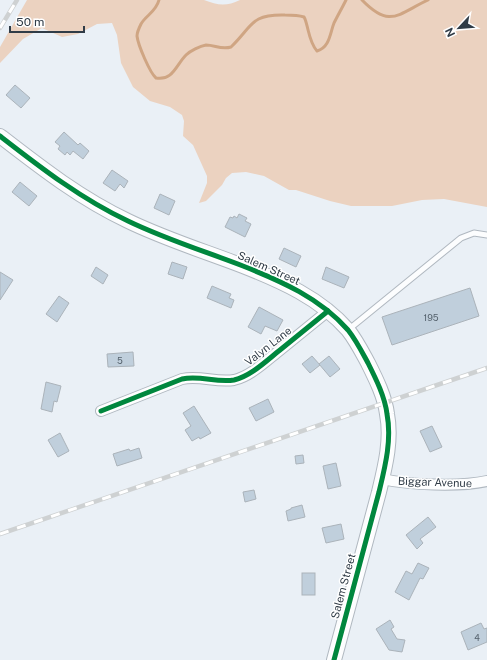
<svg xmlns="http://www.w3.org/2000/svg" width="487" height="660" font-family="'Public Sans',sans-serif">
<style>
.green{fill:#ebd2c0}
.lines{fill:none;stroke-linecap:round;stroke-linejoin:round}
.stream{stroke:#cfa583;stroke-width:3}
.building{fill:#c0cfdc;stroke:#abb3ba}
.lane-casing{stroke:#b0b8c0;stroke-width:7}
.street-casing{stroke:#b0b8c0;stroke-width:12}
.secondary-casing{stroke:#b0b8c0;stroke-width:16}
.lane{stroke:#fcfdfe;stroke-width:5}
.street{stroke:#fcfdfe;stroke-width:10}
.secondary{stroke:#fcfdfe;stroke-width:14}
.rail-casing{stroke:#ced1d2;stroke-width:4.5}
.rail{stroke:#fff;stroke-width:3;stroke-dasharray:9;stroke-linecap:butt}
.cycleway-casing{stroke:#fff;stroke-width:8}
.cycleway{stroke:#00873e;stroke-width:5}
.labels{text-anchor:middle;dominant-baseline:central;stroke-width:3;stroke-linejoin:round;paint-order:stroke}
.number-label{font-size:9px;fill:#54616c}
.street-label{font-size:11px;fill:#303c47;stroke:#fff}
</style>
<rect width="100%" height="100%" fill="#eaf0f6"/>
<path class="green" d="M27 0H204C217 5 226 7 240 0H487V207L444 199 422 200 392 206H351L330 201 296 190H289L264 176 246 172 232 173 226 178 222 185 206 201 199 203 207 183V176L193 145 183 136 184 121 182 115 170 107 150 101 133 87 121 63 117 35 112 23 97 24 78 34 62 37 42 28 23 39 0 63V47Z"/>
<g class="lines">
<g class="stream">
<path d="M159 0C156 12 146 15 141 24 139 28 137 32 137 36 138 45 150 73 156 78 173 81 176 65 186 55 190 51 200 46 206 45 215 45 221 50 231 47 253 26 250 14 285 15 291 15 298 15 304 17L305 19C309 30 309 42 317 51 330 47 330 33 334 23 338 15 342 8 346 0"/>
<path d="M362 0C390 29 398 14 428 0"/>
</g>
</g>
<g class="building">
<polygon points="15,85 30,98 21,108 6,95"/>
<polygon points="64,132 78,145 80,143 89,151 83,159 73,151 70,155 67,152 65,155 58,149 60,146 55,142"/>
<polygon points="112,170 128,181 124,188 120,184 115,191 103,183"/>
<polygon points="20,182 37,196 29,206 12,192"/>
<polygon points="160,194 175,201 169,215 154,208"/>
<polygon points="239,214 247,218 245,221 251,224 245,237 225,227 230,217 233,218 234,216 237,218"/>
<polygon points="284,248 301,256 296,267 279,259"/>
<polygon points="172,262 187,267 183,279 168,274"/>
<polygon points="96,267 108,275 103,284 91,276"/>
<polygon points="326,267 349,277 344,288 322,279"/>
<polygon points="0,272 13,280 0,300"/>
<polygon points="212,286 231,294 229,298 234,300 231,308 207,298"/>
<polygon points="470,288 479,316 392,345 382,317"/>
<polygon points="59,296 69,303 57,322 46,314"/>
<polygon points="259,307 283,320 277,331 265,326 261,334 248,327"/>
<polygon points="133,352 134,366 108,367 107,354"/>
<polygon points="312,356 320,365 310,373 302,364"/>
<polygon points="329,356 340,369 330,377 319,364"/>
<polygon points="46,382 61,386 57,402 54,401 52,412 41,409"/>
<polygon points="268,399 274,412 256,421 249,408"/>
<polygon points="194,406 211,433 200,439 199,437 192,441 185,430 191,426 183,413"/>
<polygon points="432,426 442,447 430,452 420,431"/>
<polygon points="60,433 69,451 58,457 48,440"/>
<polygon points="139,448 142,458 117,466 113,454 129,449 130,451"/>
<polygon points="303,455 304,463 296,464 295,456"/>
<polygon points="336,463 341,486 328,489 323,466"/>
<polygon points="254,490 256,499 245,502 243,492"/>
<polygon points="302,505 305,517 288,521 286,511 291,509 291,508"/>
<polygon points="428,517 436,527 420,539 423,543 417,549 406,535"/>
<polygon points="341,524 344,539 326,543 322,528"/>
<polygon points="418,563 429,568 423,579 420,578 409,600 395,592 406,571 412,574"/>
<rect x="302" y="573" width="13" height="22"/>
<polygon points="390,620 394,627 391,629 397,639 405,640 402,652 389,650 376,629"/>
<polygon points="481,623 484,629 487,628 487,642 468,650 461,632"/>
</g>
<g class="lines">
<g class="lane-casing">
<polyline id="lane" points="348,330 461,238 474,233 487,235"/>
</g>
<g class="street-casing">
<g id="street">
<path d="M101 411 182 379C200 375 216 383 234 380 251 376 266 361 280 350 296 337 312 324 328 311"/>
<path d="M382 479C409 485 460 487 487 481"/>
</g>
</g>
<g class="secondary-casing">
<path id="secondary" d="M0 136C40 167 81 199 128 221 165 239 204 251 243 266 281 281 320 298 348 330 356 340 362 352 368 363 376 379 385 397 387 414 392 440 385 467 379 492L334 660"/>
</g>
<use href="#lane" class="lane"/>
<use href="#street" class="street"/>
<use href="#secondary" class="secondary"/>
<g class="rail-casing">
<g id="rail">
<polyline points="0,28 17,0"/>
<polyline points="0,534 487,368"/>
</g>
</g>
<use href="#rail" class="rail"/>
<g class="cycleway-casing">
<g id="cycleway">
<path d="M0 136C40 167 81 199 128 221 165 239 204 251 243 266 281 281 320 298 348 330 356 340 362 352 368 363 376 379 385 397 387 414 392 440 385 467 379 492L334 660"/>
<path d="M101 411 182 379C200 375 216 383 234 380 251 376 266 361 280 350 296 337 312 324 328 311"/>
</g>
</g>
<use href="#cycleway" class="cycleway"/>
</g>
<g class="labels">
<g class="number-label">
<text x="431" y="317">195</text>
<text x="120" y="360">5</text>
<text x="477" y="637">4</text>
</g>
<g class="street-label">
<text transform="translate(269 268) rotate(24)">Salem Street</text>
<text transform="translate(268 346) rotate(-38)">Valyn Lane</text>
<text transform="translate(435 482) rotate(2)">Biggar Avenue</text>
<text transform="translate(343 586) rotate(-75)">Salem Street</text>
</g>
</g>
<g transform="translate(459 28) rotate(244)" stroke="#ffffff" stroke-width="3" paint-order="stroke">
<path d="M0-3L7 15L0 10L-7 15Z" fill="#303c47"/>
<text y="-6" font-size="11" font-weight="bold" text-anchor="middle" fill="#303c47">N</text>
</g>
<path d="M10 26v6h74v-6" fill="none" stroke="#303c47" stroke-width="2"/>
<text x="16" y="26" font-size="12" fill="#303c47" stroke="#ffffff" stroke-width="3" paint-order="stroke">50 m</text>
</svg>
